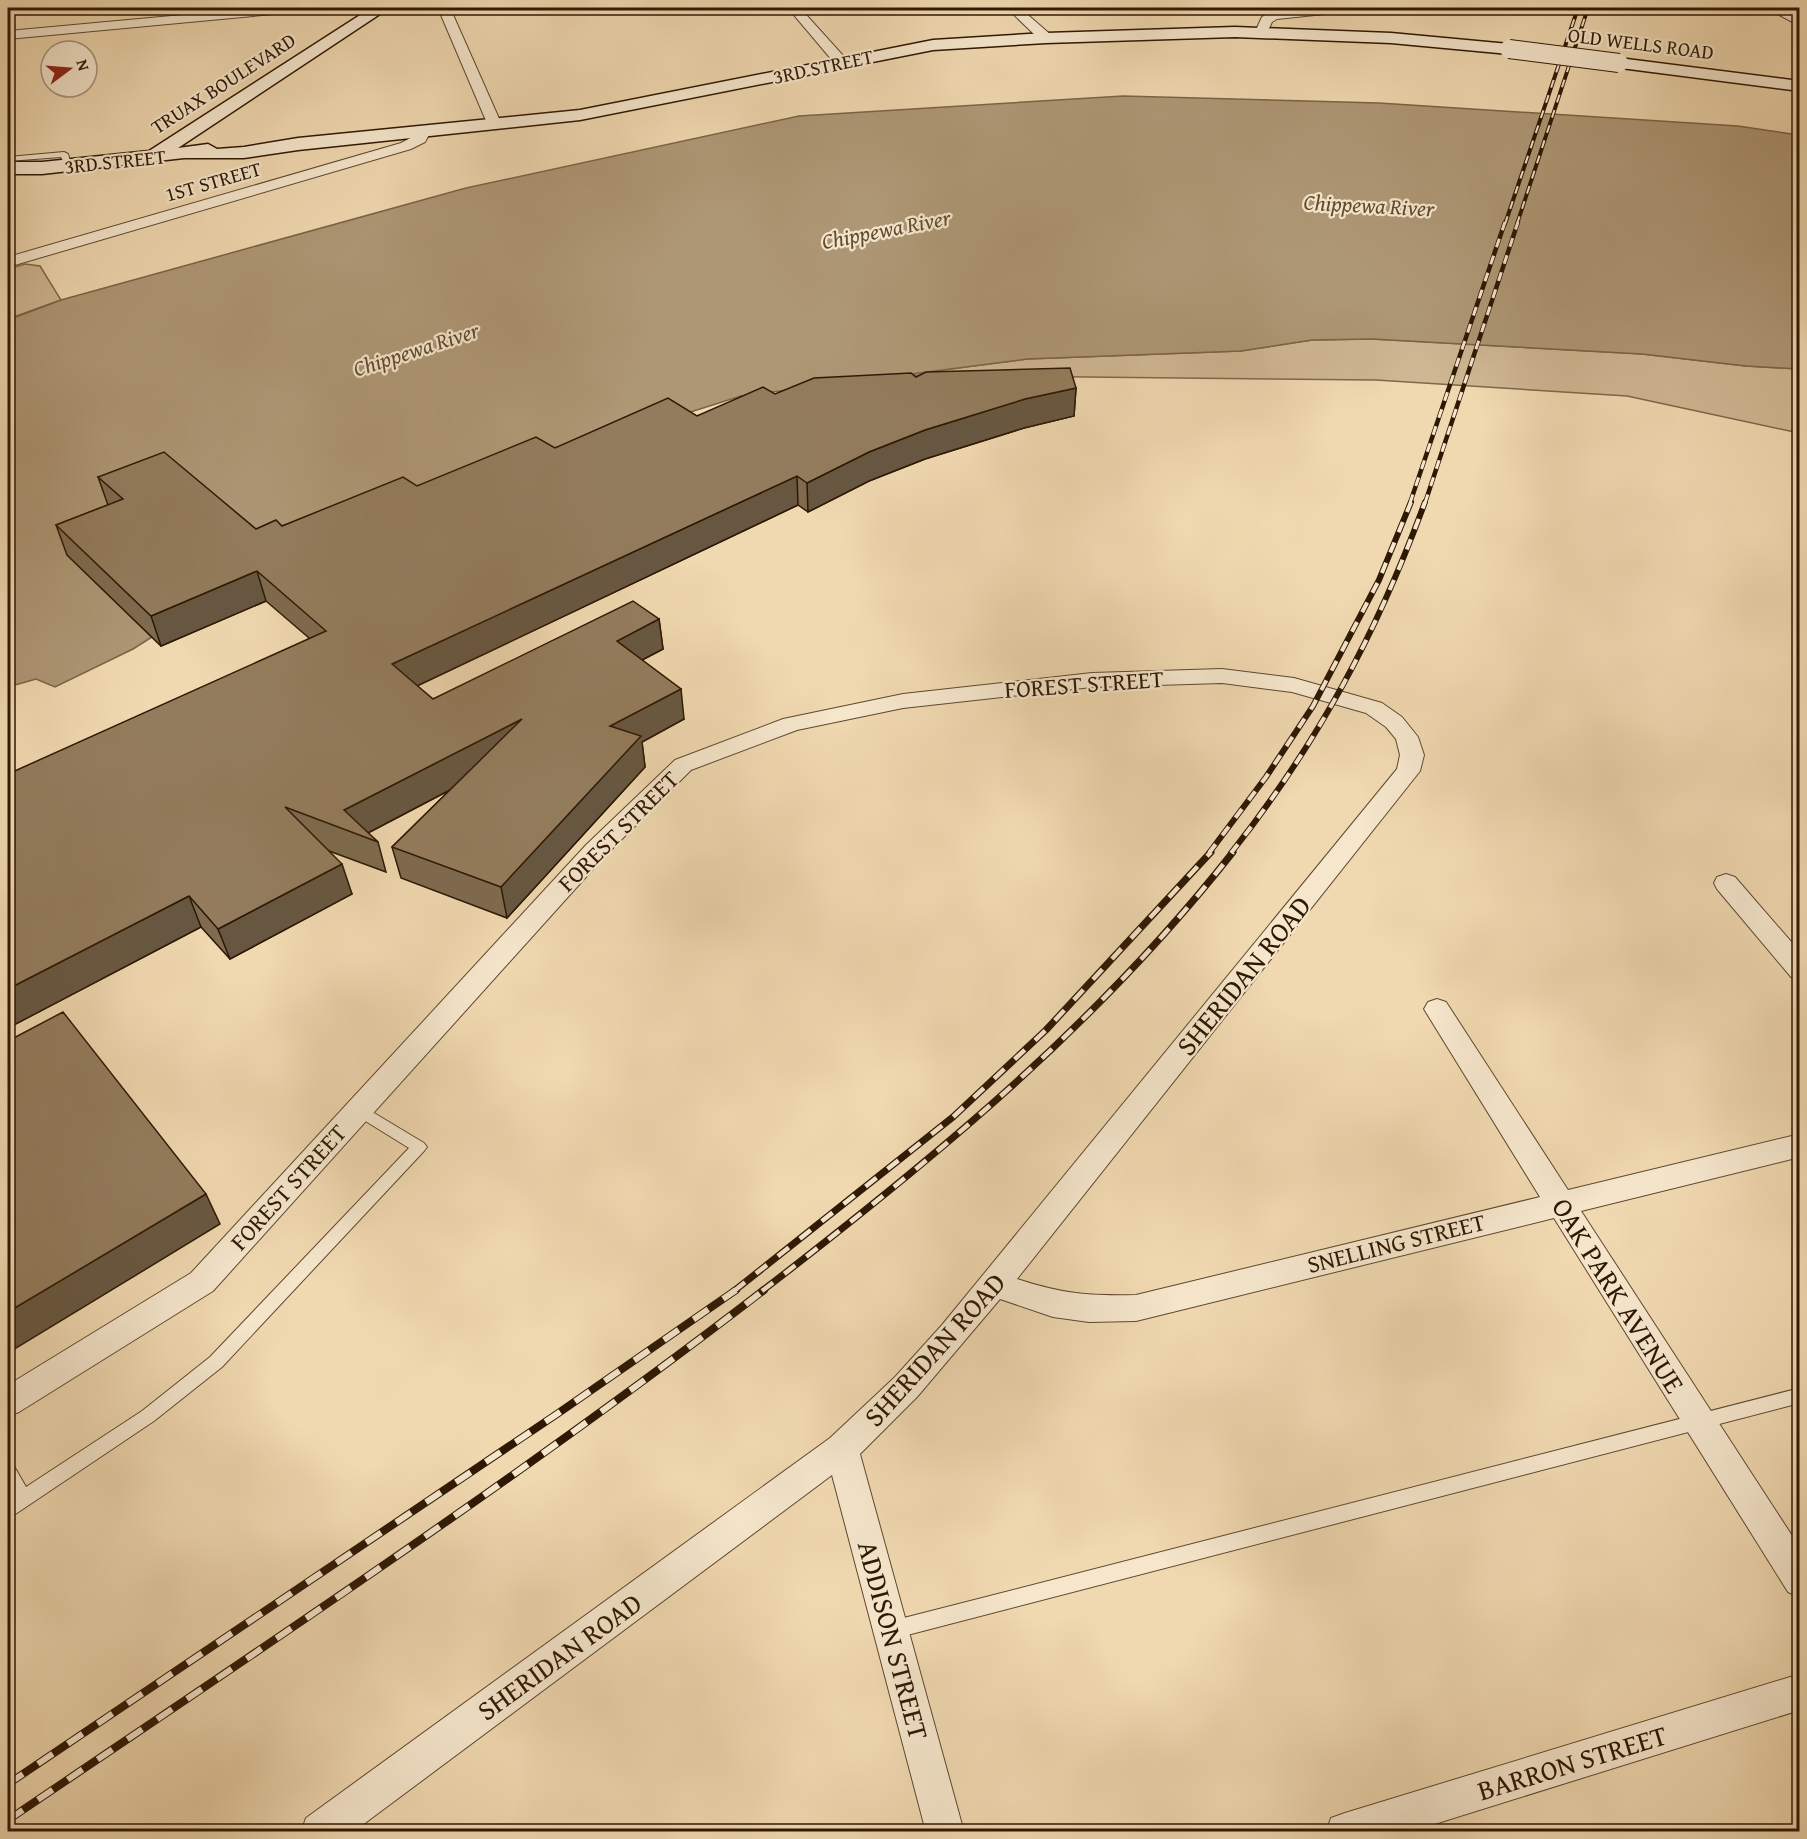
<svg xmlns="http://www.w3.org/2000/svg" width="1807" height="1839" font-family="'Gentium Book Plus',serif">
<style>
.green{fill:#cfb793;stroke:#7e684b;stroke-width:1.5}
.water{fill:#ae9775;stroke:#7b6447;stroke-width:1.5}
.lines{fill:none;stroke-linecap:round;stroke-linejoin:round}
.lane-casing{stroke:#5e482e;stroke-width:2}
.street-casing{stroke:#5e482e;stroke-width:2}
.secondary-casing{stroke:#2e1803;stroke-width:3}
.lane{fill:#f5e6cc;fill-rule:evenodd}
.street{fill:#f5e6cc;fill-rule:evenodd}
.secondary{fill:#f5e6cc;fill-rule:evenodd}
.rail-far4-casing{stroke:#2e1803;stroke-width:4}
.rail-far3-casing{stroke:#2e1803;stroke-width:4.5}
.rail-far2-casing{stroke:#2e1803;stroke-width:6}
.rail-far1-casing{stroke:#2e1803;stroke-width:7}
.rail-casing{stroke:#2e1803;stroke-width:8}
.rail-far4{stroke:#f5e6cc;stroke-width:2;stroke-dasharray:8;stroke-linecap:butt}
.rail-far3{stroke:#f5e6cc;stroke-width:3;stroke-dasharray:9;stroke-linecap:butt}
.rail-far2{stroke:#f5e6cc;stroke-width:4;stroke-dasharray:11;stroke-linecap:butt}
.rail-far1{stroke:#f5e6cc;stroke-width:4.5;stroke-dasharray:14;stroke-linecap:butt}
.rail{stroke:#f5e6cc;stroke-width:6;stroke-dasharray:18;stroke-linecap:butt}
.secondary-bridge-casing{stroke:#2e1803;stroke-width:20;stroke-linecap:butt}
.secondary-bridge{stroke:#f5e6cc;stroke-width:18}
.wall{fill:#7e6b50;stroke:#2e1803;stroke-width:1.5}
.shaded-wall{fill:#675741;stroke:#2e1803;stroke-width:1.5}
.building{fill:#937c5d;stroke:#2e1803;stroke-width:1.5}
.labels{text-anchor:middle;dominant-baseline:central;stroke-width:4.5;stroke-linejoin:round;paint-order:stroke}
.far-street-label{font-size:20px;fill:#2e1803;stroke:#f5e6cc}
.far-water-label{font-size:22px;font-style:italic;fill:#614b31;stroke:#f5e6cc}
.street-label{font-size:24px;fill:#2e1803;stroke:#f5e6cc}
.near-street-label{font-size:28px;fill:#2e1803;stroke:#f5e6cc}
</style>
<rect width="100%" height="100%" fill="#f0d8b0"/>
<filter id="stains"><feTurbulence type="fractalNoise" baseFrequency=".00333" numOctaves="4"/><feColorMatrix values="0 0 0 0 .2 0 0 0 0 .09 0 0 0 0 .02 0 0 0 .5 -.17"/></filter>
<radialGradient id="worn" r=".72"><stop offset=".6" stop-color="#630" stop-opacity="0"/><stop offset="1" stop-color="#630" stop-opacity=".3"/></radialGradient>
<g class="green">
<polygon points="25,264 40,266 61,300 8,319 8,269"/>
<polygon points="1372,339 1642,354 1746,366 1799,369 1799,433 1627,396 1376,380 904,375 1027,359 1241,351 1312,340"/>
</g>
<polygon class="water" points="1123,96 1379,103 1738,126 1799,135 1799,369 1746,366 1642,354 1372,339 1312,340 1241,351 1027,359 741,396 602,440 255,572 133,649 55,687 36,679 8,687 8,320 61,300 466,188 799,116"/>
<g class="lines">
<g class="lane-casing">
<g id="lane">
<polygon points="64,152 68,154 72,167 66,167 61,157 8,161 8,157"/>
<polygon points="359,1104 424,1143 427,1147 424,1151 222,1367 154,1421 14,1515 8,1517 8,1499 12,1496 8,1488 8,1464 14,1466 26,1487 142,1411 210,1357 409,1148 354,1114 352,1110 354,1106"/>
<polygon points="1800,1388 1800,1403 892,1639 885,1637 883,1630 885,1623 892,1621"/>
</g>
</g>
<g class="street-casing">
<g id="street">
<polygon points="260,8 301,8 295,12 8,39 8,31"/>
<polygon points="438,8 450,8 501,123 499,126 494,127 487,123"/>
<polygon points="788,8 800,8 847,60 849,63 847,66 837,66"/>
<polygon points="1007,8 1020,8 1051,35 1053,38 1051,41 1041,41"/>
<polygon points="1315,8 1349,8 1343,12 1277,19 1272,22 1266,35 1256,35 1255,32 1262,17 1269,13"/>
<polygon points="1766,8 1781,8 1800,17 1800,26"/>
<polygon points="424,127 431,131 425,142 411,149 8,267 8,257 401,143 414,136 419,128"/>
<path d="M1222 669 1294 678 1382 703 1402 717 1418 737 1424 755 1420 771 1017 1279C1063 1294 1088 1296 1136 1295L1540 1197 1424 1009 1428 1002 1437 999 1446 1002 1568 1190 1800 1134V1157L1581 1211 1800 1548V1597L1788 1592 1554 1218 1136 1321 1089 1322 1053 1317 1000 1299 917 1397 860 1454 964 1832H926L832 1475 353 1832H301L306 1818 830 1438 895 1377 942 1325 1397 769 1400 755 1396 739 1386 727 1366 713 1292 692 1222 683 1092 687 903 708 797 730 691 770 604 857 213 1291 19 1412 8 1416V1385L191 1273 586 845 675 760 783 719 903 694 1092 673Z"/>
<polygon points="1726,874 1735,877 1800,952 1800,979 1791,977 1717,889 1714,883 1717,877"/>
<polygon points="1800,1674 1800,1710 1409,1832 1326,1832 1331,1818 1345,1813"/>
</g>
</g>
<g class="secondary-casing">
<g id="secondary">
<polygon points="371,8 389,8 178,148 208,144 217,149 244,147 298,138 580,110 933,40 1046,33 1235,27 1391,33 1509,44 1515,45 1518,49 1515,53 1509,54 1391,43 1235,37 1046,43 933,50 580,120 298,150 244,158 184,158 42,174 8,174 8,162 42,162 149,151"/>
<polygon points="1619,58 1800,81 1800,91 1613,67 1610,63 1613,59"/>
</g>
</g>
<use href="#lane" class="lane"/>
<use href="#street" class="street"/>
<use href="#secondary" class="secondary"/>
<g class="rail-far4-casing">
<g id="rail-far4">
<polyline points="1505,224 1578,8"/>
<polyline points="1517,224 1588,8"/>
</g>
</g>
<g class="rail-far3-casing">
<g id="rail-far3">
<polyline points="1410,503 1505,222"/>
<polyline points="1425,503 1518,222"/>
</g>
</g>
<g class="rail-far2-casing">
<g id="rail-far2">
<polyline points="1209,853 1266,777 1313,706 1379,580 1411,502"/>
<path d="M1231 853C1318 743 1377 633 1425 502"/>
</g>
</g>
<g class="rail-far1-casing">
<g id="rail-far1">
<polyline points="734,1291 953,1117 1046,1030 1211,852"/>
<path d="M762 1291C935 1158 1098 1024 1233 852"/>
</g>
</g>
<g class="rail-casing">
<g id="rail">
<polyline points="8,1784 557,1414 736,1290"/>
<path d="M8 1820C263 1647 520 1478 764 1290"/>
</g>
</g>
<use href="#rail-far4" class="rail-far4"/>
<use href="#rail-far3" class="rail-far3"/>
<use href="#rail-far2" class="rail-far2"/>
<use href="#rail-far1" class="rail-far1"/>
<use href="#rail" class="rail"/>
<g class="secondary-bridge-casing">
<polyline id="secondary-bridge" points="1509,49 1619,63"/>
</g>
<use href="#secondary-bridge" class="secondary-bridge"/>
</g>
<polygon class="wall" points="916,377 1076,388 1074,416 1024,428 925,459 869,481 808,512 798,505 417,686 433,699 659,619 663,649 642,660 684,719 642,742 645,767 507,918 401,878 392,847 450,790 368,833 378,842 386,872 329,851 352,894 230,959 201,927 8,1028 309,638 266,601 161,646 67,555 56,525 108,505 98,477 256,529 282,526 417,486 555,448 697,416 775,394"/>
<g class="shaded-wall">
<polygon points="1076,388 1074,416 1024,428 925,459 869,481 808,512 807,483 869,452 925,430 1025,399"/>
<polygon points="797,476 798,505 400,694 392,664"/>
<polygon points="257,571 266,601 161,646 151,616"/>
<polygon points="659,619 663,649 621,671 617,641"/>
<polygon points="681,689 684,719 642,742 645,767 507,918 501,887 610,726"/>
<polygon points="522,719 528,749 362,836 344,810"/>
<polygon points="342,864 352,894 230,959 218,929"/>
<polygon points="189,896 201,927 8,1028 8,989"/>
<polygon points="206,1194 220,1224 8,1353 8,1312"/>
</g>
<g class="building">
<polygon points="1070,368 1076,388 1025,399 925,430 869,452 807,483 797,476 392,664 433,699 633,601 659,619 617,641 681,689 610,726 641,736 501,887 392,847 522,719 344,810 378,842 285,807 342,864 218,929 189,896 8,989 8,774 326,631 257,571 151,616 56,525 123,499 98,477 164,452 256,529 276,520 282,526 403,477 417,486 536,437 555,448 668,398 697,416 763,387 775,394 814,378 911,373 916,377 926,372"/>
<polygon points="63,1012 206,1194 8,1312 8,1041"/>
</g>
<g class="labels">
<g class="far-street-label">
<text transform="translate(1641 43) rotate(7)">OLD WELLS ROAD</text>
<text transform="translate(823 66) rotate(-12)">3RD STREET</text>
<text transform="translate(223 83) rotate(-33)">TRUAX BOULEVARD</text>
<text transform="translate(115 161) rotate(-6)">3RD STREET</text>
<text transform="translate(213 181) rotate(-16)">1ST STREET</text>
</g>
<g class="far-water-label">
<text transform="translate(1369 205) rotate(3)">Chippewa River</text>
<text transform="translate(886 229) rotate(-11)">Chippewa River</text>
<text transform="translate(416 349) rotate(-18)">Chippewa River</text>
</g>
<g class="street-label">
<text transform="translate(1084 684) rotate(-4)">FOREST STREET</text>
<text transform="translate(618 831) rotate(-45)">FOREST STREET</text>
<text transform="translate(288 1187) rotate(-48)">FOREST STREET</text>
<text transform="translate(1396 1243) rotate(-14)">SNELLING STREET</text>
</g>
<g class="near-street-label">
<text transform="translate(1243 975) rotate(-51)">SHERIDAN ROAD</text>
<text transform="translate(1619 1295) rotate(58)">OAK PARK AVENUE</text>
<text transform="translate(934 1349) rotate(-48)">SHERIDAN ROAD</text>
<text transform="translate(894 1640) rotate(75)">ADDISON STREET</text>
<text transform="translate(559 1656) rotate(-36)">SHERIDAN ROAD</text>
<text transform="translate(1572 1762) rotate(-17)">BARRON STREET</text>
</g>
</g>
<rect width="1807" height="1839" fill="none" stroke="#f0d8b0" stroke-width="30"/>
<rect x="9" y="9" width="1789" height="1821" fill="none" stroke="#2e1803" stroke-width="3"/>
<rect x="15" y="15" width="1777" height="1809" fill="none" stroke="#2e1803" stroke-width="1.5"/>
<g transform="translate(69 69) rotate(74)"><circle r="28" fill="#f5e6cc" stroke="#a5947c" stroke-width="1.5"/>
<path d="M0-4.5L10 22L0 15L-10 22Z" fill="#8f2418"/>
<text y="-9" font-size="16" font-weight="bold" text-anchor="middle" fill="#2e1803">N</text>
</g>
<rect width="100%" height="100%" filter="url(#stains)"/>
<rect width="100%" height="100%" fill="url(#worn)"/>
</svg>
